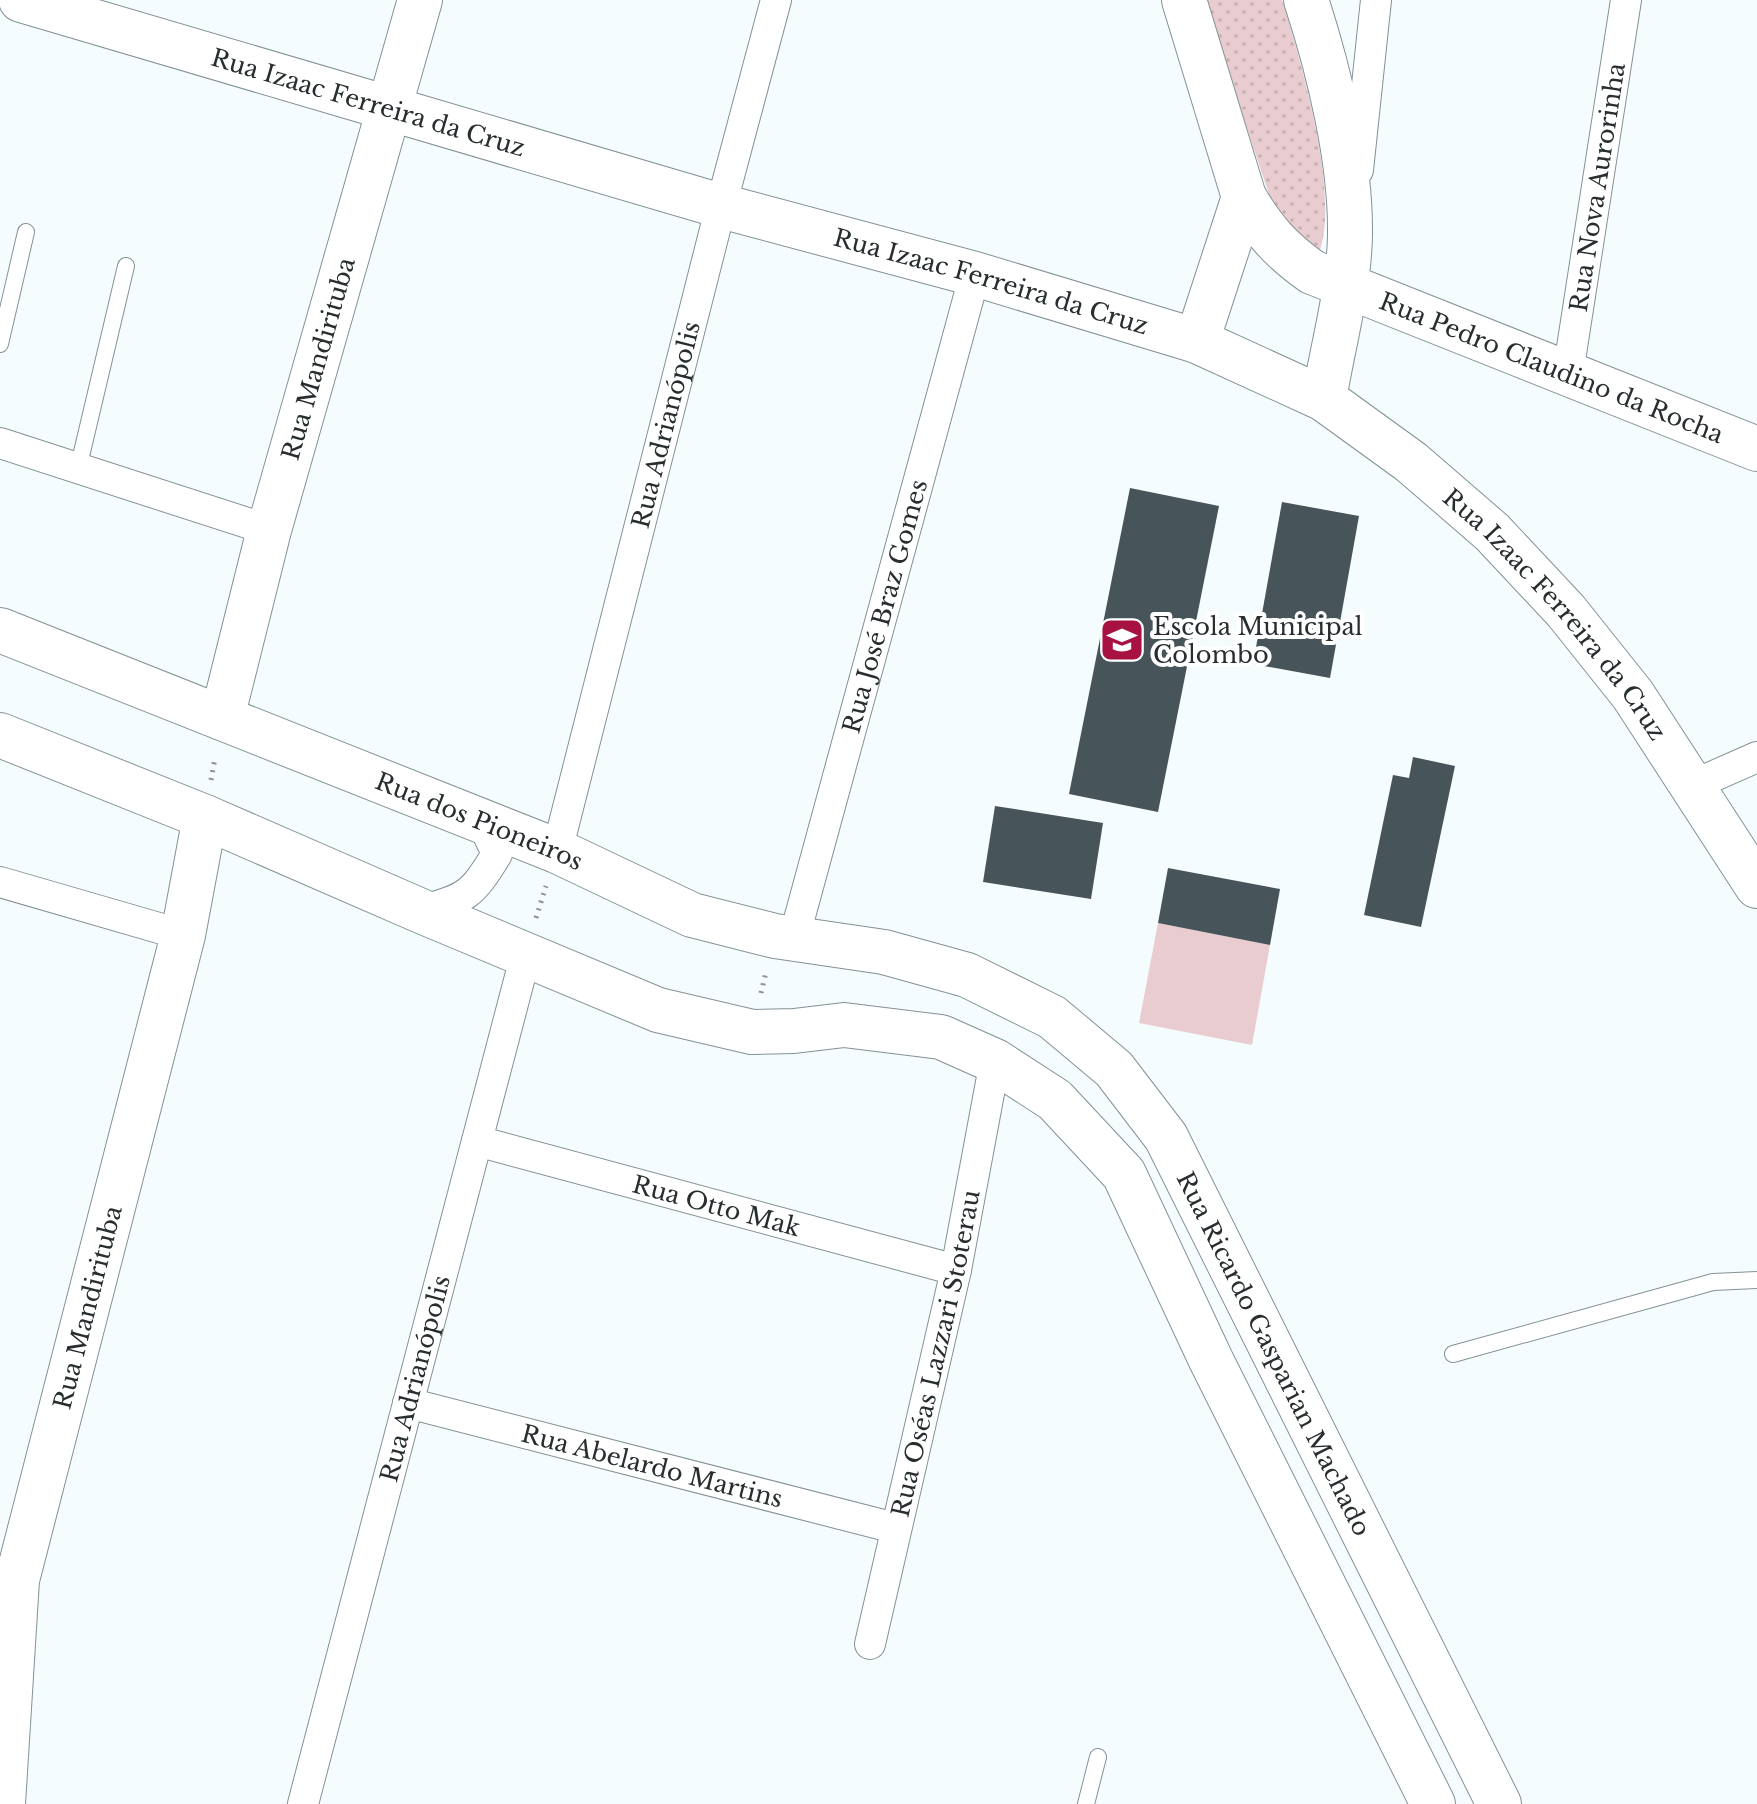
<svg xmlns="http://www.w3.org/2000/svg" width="1757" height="1804" font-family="'Libre Baskerville',serif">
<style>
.grass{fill:url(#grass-dots)}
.garden{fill:#e9cccf}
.building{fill:#475459}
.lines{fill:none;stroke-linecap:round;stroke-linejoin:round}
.lane-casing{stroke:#839296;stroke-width:18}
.street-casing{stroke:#839296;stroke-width:32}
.secondary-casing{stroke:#839296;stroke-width:46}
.path{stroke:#8d9496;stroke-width:5;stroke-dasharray:2 6;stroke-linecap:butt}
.lane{stroke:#fff;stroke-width:16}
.street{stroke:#fff;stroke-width:30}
.secondary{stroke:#fff;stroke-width:44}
.labels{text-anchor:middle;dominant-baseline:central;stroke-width:8;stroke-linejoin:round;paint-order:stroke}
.street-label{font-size:24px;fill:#282e30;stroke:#fff}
.poi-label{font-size:24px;fill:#282e30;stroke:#fff;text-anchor:start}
</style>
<defs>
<pattern id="grass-dots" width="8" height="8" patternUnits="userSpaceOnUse" patternTransform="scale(2)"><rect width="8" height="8" fill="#e9cccf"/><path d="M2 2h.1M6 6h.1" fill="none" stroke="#c8b0b2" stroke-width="1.8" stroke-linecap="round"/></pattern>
</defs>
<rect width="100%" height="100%" fill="#f5fcfe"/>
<path class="grass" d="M1204 0H1282C1299 56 1348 214 1313 264L1287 248Z"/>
<polygon class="garden" points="1158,923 1270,945 1252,1045 1139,1023"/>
<g class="building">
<polygon points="1130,488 1219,506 1158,812 1069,794"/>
<polygon points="1282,502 1359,516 1330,678 1253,664"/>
<polygon points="1413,757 1455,766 1421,927 1364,915 1393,775 1409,778"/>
<polygon points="995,806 1103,823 1091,899 983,882"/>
<polygon points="1168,868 1280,889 1270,945 1158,923"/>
</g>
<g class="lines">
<g class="lane-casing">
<g id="lane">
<polyline points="0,344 26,232"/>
<polyline points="78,469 126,266"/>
<polyline points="1453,1354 1713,1282 1757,1280"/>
<polyline points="1086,1804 1098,1757"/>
</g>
</g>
<g class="street-casing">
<g id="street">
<polyline points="1358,170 1376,0"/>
<path id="s1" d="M1568 373 1626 0"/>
<polyline points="0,443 269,530"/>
<polyline points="1691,786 1757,757"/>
<path id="s2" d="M557 851 721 206 776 0"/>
<polyline points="0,882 183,935"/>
<path d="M421 911C468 897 471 896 497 854L482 822"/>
<path id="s3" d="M794 938 975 274"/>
<path id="s4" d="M477 1141 956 1270"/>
<path id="s5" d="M408 1403 895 1528"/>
<path id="s6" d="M870 1644 956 1270 995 1061"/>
<path id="s7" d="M303 1804 526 954"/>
</g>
</g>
<g class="secondary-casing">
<g id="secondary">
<path id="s8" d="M21 0 721 206 975 274 1197 341 1324 399 1411 462 1492 532 1566 611 1633 695 1757 886"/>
<polyline points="1184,0 1244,197 1197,341"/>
<path d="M1306 0C1329 70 1351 161 1350 235 1349 289 1333 345 1324 399"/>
<path id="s9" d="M1244 197C1264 231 1280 249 1312 272L1757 449"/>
<path id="s10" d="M0 630 557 851 692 915 775 936 884 952 967 975 1052 1017 1114 1069 1166 1137 1499 1804"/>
<path id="s11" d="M222 718 269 530 420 0"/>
<polyline points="0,735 205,817 421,911 658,1010 752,1032 794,1031 844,1025 941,1037 995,1061 1055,1100 1124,1174 1211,1360 1433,1804"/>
<path id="s12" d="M3 1804 17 1580 183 935 205 817"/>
</g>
</g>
<g class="path">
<polyline points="211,780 215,758"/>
<polyline points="536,918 546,886"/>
<polyline points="761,993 766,972"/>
</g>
<use href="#lane" class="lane"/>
<use href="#street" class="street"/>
<use href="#secondary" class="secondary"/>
</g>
<defs>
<g id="school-square" transform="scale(2.3)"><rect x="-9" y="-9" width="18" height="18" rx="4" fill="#a81242" stroke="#fff"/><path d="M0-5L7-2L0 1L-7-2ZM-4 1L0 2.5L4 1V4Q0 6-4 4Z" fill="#fff"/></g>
</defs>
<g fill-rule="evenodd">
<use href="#school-square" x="1122" y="640"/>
</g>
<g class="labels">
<g class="street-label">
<text stroke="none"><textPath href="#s8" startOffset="362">Rua Izaac Ferreira da Cruz</textPath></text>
<text stroke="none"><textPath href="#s1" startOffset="188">Rua Nova Aurorinha</textPath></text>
<text stroke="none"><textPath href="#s8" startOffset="1010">Rua Izaac Ferreira da Cruz</textPath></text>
<text stroke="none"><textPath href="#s11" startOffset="372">Rua Mandirituba</textPath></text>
<text stroke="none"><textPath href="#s9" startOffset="360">Rua Pedro Claudino da Rocha</textPath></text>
<text stroke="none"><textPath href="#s2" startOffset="440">Rua Adrianópolis</textPath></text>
<text stroke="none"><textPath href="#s3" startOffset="344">Rua José Braz Gomes</textPath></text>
<text stroke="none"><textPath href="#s8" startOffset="1682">Rua Izaac Ferreira da Cruz</textPath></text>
<text stroke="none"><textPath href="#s10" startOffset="516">Rua dos Pioneiros</textPath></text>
<text stroke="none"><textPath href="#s4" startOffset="248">Rua Otto Mak</textPath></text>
<text stroke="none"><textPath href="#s12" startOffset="506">Rua Mandirituba</textPath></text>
<text stroke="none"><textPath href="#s6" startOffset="298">Rua Oséas Lazzari Stoterau</textPath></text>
<text stroke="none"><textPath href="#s10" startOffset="1534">Rua Ricardo Gasparian Machado</textPath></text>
<text stroke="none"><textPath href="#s7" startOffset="440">Rua Adrianópolis</textPath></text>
<text stroke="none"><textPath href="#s5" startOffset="252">Rua Abelardo Martins</textPath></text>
</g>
<g class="poi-label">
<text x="1153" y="626">Escola Municipal<tspan x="1153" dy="28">Colombo</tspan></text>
</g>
</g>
</svg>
